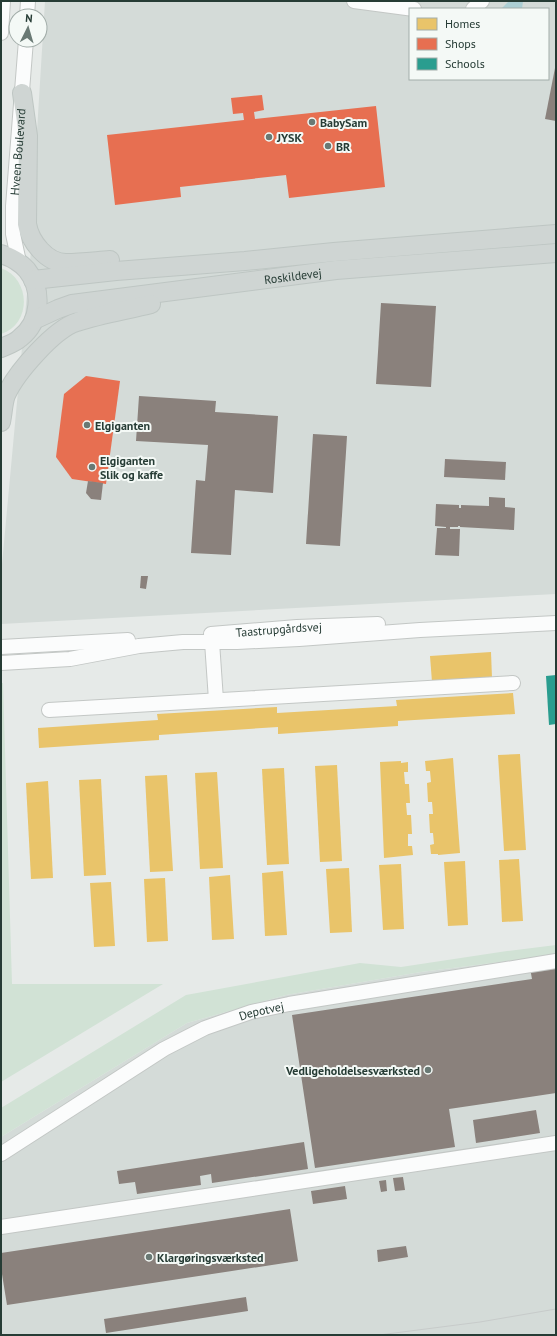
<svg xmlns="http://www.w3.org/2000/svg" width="557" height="1336" font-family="'PT Sans',sans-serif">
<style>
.built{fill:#d4dbd8;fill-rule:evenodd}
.green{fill:#d1e2d5}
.water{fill:#accfd4}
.homes{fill:#e9c46a}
.shops{fill:#e76f51}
.schools{fill:#2a9d8f}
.industry{fill:#8a817c}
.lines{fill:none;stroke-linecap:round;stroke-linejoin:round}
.minor-casing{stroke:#c3c7c5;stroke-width:16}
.major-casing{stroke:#bec6c3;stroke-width:20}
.minor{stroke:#fbfcfc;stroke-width:14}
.major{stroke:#cfd5d3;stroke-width:18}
.tram{stroke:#c7cbca;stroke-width:1}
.poi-dot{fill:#697974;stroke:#f4f9f6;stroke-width:1.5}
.labels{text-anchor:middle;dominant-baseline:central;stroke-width:4;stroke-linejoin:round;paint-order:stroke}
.poi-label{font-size:12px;font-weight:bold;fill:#263c35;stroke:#f4f9f6;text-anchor:start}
.street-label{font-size:12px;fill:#263c35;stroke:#f4f9f6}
</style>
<rect width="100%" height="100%" fill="#e6eae8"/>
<g class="built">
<path d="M45 1H556V594L1 624V575L35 207 34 180ZM410 9H548V79H410Z"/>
<polygon points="556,955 556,1335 1,1335 1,1137 187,1023 286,995 421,972"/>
</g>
<g class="green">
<path d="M1 268C31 279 32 324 1 334Z"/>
<polygon points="1,683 3,683 12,984 163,984 1,1082"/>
<polygon points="556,945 556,955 421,972 286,995 187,1023 1,1137 1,1108 186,995 360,963 401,967 507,951"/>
</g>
<polygon class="water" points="509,1 523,1 522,9 501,9"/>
<g class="homes">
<polygon points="491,652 492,678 432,682 430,656"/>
<polygon points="513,693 515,714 398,721 398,726 278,734 278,727 159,735 159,740 39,748 38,728 158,720 157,714 277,707 277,713 397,706 396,700"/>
<polygon points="520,754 526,850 504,851 498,755"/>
<polygon points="453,758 460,853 438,855 438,854 431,854 430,845 434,844 433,833 430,833 429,814 433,814 432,802 428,802 427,783 431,782 430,771 426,771 425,761"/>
<polygon points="401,761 401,763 408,762 408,772 404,772 405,784 409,784 410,803 406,803 407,815 411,815 412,834 408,834 408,846 412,846 413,855 384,858 380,762"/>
<polygon points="337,765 342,861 320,862 315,766"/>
<polygon points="284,768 289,864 267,865 262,769"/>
<polygon points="217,772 223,868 200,869 195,773"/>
<polygon points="167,775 173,871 150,872 145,776"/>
<polygon points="101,779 106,875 84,876 79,780"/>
<polygon points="48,781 53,878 31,879 26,783"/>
<polygon points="519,859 523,921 502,922 499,860"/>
<polygon points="465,861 468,925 448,926 444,862"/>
<polygon points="401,864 404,929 383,930 379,865"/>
<polygon points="349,868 352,932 330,933 326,869"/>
<polygon points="283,871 287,935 265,936 262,873"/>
<polygon points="230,875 234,939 212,940 209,877"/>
<polygon points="165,878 168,941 147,942 144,879"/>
<polygon points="111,882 115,946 94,947 90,883"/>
</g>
<g class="shops">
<polygon points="262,95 264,110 254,112 255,119 376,106 385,187 289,198 286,175 180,187 181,197 115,205 107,135 244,120 243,113 233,114 231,98"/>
<polygon points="86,376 120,381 106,484 72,479 56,457 64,394"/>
</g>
<polygon class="schools" points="556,675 556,724 549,725 546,676"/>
<g class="industry">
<polygon points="555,68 556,68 556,121 545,119"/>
<polygon points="381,303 436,306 431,387 376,384"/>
<polygon points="139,396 216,401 215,412 278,416 273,493 235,490 231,555 191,553 196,480 205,481 208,445 136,441"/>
<polygon points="313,434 347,436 340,546 306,544"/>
<polygon points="445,459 506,462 505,480 444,477"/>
<polygon points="88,481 103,483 101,500 91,499 86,493"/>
<polygon points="489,497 505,498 505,507 515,508 514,530 460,527 460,526 458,526 458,527 450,527 450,529 460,529 459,556 435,555 437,528 446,528 446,527 435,526 436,504 459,505 459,508 461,508 461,505 489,506"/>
<polygon points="141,576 148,576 146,589 140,588"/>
<polygon points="556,964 556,1093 449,1109 455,1147 315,1168 292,1015 532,979 530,968"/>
<polygon points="536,1110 540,1133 476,1143 473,1120"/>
<polygon points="304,1142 308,1169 212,1183 211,1174 200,1176 201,1185 137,1194 135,1182 119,1184 117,1171"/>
<polygon points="403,1177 405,1190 395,1191 393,1178"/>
<polygon points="386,1180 387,1191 381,1192 379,1181"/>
<polygon points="345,1186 347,1199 313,1204 311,1191"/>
<polygon points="290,1209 298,1261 7,1305 1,1268 1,1253"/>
<polygon points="406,1246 408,1257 378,1262 377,1250"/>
<polygon points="246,1297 248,1311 106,1333 104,1319"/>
</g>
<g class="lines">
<g class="minor-casing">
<g id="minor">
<polyline points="354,1 414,9"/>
<polyline points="473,9 482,1"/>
<polyline points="27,16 28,1"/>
<polyline points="1,33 3,1"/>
<path id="s1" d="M19 262 13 234V206L26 40"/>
<path id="s2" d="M211 634 297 627 378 624"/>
<polyline points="212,642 216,700"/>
<polyline points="1,647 128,640"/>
<polyline points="1,663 70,659 139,646 183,642 237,642 299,639 420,630 556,623"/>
<polyline points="49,710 513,683"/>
<path id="s3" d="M1 1154 164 1049 205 1028 251 1012 289 1004 556 961"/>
<polyline points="1,1227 556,1143"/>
</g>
</g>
<g class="major-casing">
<g id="major">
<path d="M22 93 28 136 27 224C30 242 47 263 66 263 81 263 96 261 110 260"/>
<path d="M1 254C11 257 20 262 27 270 43 290 41 322 20 338 15 343 8 345 1 348"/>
<polyline points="33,280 116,271 245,261 334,252 556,234"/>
<path id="s4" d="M34 320 58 309 72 304 336 270 556 253"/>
<path d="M1 422C3 413 3 403 6 395 16 373 54 329 77 322 101 314 127 310 151 304"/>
</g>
</g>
<use href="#minor" class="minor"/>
<use href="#major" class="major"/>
<polyline class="tram" points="379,1335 480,1322 556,1309"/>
</g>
<g class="poi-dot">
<circle cx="312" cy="122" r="4"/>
<circle cx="269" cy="137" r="4"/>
<circle cx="328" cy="146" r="4"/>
<circle cx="87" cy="425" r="4"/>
<circle cx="92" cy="467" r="4"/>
<circle cx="428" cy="1070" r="4"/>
<circle cx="149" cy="1257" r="4"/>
</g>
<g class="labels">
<g class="poi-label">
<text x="320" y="122">BabySam</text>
<text x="277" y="137">JYSK</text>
<text x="336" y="146">BR</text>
<text x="95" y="425">Elgiganten</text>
<text x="100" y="460">Elgiganten<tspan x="100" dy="14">Slik og kaffe</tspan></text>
<text x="420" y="1070" text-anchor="end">Vedligeholdelsesværksted</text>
<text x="157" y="1257">Klargøringsværksted</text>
</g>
<g class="street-label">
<text stroke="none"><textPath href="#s1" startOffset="111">Hveen Boulevard</textPath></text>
<text stroke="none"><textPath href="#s4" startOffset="264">Roskildevej</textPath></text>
<text stroke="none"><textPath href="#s2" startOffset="68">Taastrupgårdsvej</textPath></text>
<text stroke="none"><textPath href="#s3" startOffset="299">Depotvej</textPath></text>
</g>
</g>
<rect width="557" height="1336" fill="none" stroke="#263c35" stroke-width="4"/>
<rect x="409" y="8" width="140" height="72" fill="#f4f9f6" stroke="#a2ada9"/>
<rect x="417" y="18" width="20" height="12" fill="#e9c46a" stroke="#a2ada9"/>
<text x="445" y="28" font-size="12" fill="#263c35">Homes</text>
<rect x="417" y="38" width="20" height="12" fill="#e76f51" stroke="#a2ada9"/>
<text x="445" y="48" font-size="12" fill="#263c35">Shops</text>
<rect x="417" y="58" width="20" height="12" fill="#2a9d8f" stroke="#a2ada9"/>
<text x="445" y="68" font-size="12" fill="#263c35">Schools</text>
<g transform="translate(28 28) rotate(5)"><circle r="19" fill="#f4f9f6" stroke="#a2ada9"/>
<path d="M0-3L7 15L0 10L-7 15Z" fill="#697974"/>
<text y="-6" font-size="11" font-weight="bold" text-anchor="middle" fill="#263c35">N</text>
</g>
</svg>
